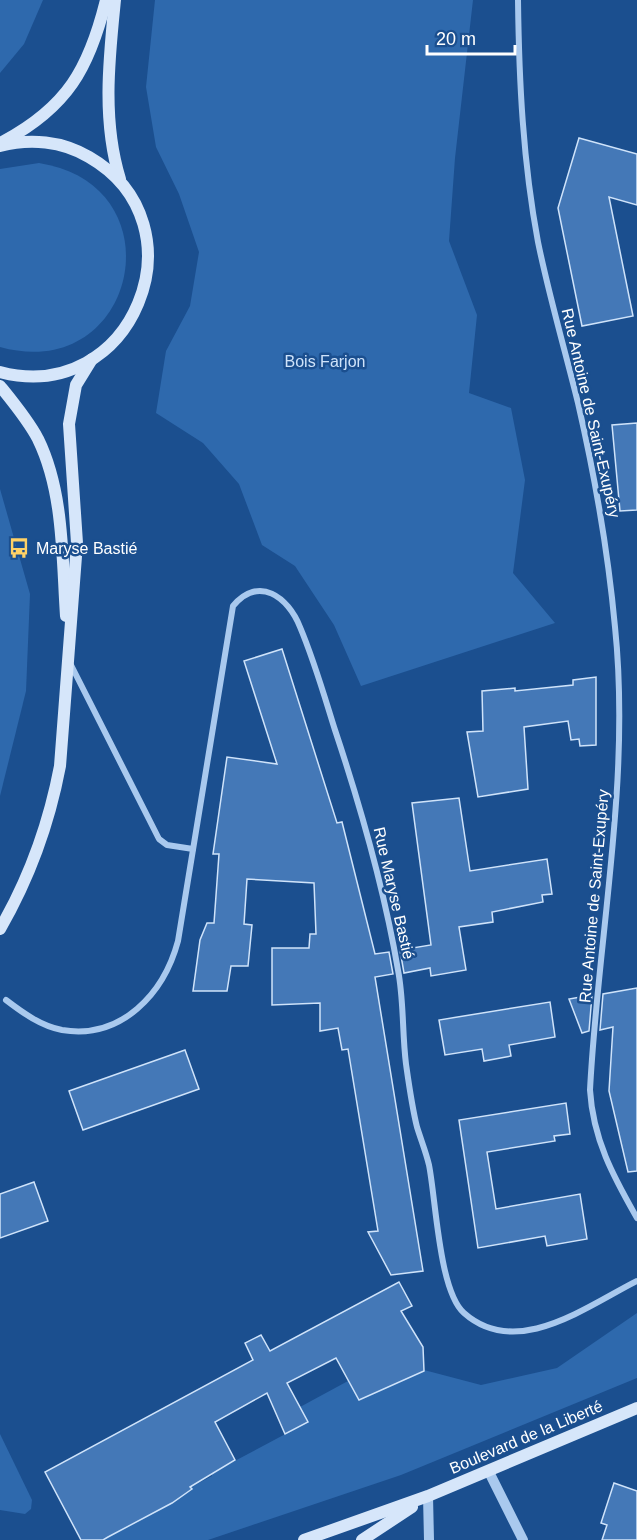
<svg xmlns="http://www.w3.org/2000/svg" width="637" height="1540" font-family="Arial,sans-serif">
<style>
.green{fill:#2e69ad}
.building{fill:#4478b7;stroke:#cfe3fa;stroke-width:1.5}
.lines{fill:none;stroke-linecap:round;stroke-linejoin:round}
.minor{stroke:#a9c9ee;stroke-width:6}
.tertiary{stroke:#a9c9ee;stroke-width:10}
.secondary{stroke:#d6e6fa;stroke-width:12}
.labels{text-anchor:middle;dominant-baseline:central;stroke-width:5;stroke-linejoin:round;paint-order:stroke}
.park-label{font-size:16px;fill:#cfe3fa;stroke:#1b4f8f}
.street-label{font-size:16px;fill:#fff;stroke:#1b4f8f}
.poi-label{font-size:16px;fill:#fff;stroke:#1b4f8f;text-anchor:start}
</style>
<rect width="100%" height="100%" fill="#1b4f8f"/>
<g class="green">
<polygon points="0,0 43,0 24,44 0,73"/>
<polygon points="155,0 473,0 455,158 449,241 477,315 469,393 511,408 525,480 513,573 555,623 361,686 334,625 295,566 262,545 239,484 203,443 156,413 166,351 190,306 199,252 179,194 156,147 146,87"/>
<path d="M39 163C180 185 137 385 0 347V169Z"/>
<polygon points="0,489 30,594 26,691 0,796"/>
<polygon points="637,1313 637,1378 401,1475 208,1540 103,1540 192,1490 191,1487 212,1476 212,1473 308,1422 300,1407 348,1381 359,1400 424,1370 481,1385 557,1368"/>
<polygon points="0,1434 32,1500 31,1509 25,1514 0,1510"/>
</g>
<g class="building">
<polygon points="579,138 637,154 637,205 609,197 633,316 582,326 558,208"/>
<polygon points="637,423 637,510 620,511 612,425"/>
<polygon points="282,649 337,823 342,822 375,954 389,952 393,974 375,977 423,1271 391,1275 368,1232 378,1231 348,1049 342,1050 338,1028 320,1031 320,1003 272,1005 272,948 309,948 310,934 316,934 314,883 247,879 244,924 252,925 248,966 231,966 227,991 193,991 200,940 207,923 214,923 219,854 213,854 227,757 277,764 244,661"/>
<polygon points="596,677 596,745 580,746 579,739 571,740 568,721 524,727 528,789 478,797 467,732 483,731 482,691 515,688 515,691 573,685 573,680"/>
<polygon points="459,798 470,871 547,859 552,894 542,895 543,902 492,912 493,922 459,927 466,970 431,976 430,968 404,973 400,950 431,945 412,803"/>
<polygon points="637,988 637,1171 628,1172 609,1091 613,1027 600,1030 603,994"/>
<polygon points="592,995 589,1031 582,1033 569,999"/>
<polygon points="550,1002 555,1037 509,1045 511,1056 484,1061 482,1049 445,1055 439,1020"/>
<polygon points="185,1050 199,1089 83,1130 69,1091"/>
<polygon points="566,1103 570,1134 554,1136 555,1141 487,1152 496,1209 580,1194 587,1239 547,1246 545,1236 478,1248 459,1120"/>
<polygon points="34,1182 48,1221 0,1238 0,1194"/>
<polygon points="399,1282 412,1306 401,1311 423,1347 424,1371 359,1400 336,1358 287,1383 308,1422 285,1434 267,1393 215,1422 235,1460 190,1487 192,1489 172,1503 108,1537 103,1540 81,1540 45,1472 253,1360 245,1343 261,1335 270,1351"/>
<polygon points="614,1483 637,1491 637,1540 602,1540 607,1525 601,1523"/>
</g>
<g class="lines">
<g class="minor">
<path d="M518 0C519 81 523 162 538 242 549 296 565 350 578 403 595 477 608 551 615 627 631 781 598 936 590 1090 593 1139 613 1176 637 1218"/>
<polyline points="70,663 159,839 167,845 193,849"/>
<path d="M6 1000C23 1013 41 1026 62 1030 122 1040 164 993 178 941L233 606C259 575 288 597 300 627 314 660 324 695 335 730 361 808 384 888 398 970 404 1001 402 1032 406 1064 409 1085 412 1107 417 1127 421 1140 426 1152 429 1165 436 1200 439 1291 464 1313 517 1360 587 1306 637 1281"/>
</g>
<g class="tertiary">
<polyline points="489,1472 523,1540"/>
<polyline points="428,1496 429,1540"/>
</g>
<g class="secondary">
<path d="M115 0C109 59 102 121 120 179"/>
<path d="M4 141C67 107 89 69 106 0"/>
<path d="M0 146C30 138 62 141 89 157 207 225 132 407 0 372"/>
<path d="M0 386C13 402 28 420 38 439 64 492 62 558 66 616"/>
<path d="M0 929C30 877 49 824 60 766L77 543 69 424 76 385 92 359"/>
<polyline points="304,1540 428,1496 637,1408"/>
<polyline points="362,1540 412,1507"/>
</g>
</g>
<defs>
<g id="bus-bare" transform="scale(1.62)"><path d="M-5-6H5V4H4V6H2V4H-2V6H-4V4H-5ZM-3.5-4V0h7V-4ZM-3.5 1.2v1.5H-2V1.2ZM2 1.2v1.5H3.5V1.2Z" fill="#ffd166" stroke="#1b4f8f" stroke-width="2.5" paint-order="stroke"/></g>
</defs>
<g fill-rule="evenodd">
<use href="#bus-bare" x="19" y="548"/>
</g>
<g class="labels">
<g class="park-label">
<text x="325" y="361">Bois Farjon</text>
</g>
<g class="street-label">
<text transform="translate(591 413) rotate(77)">Rue Antoine de Saint-Exupéry</text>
<text transform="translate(394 893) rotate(77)">Rue Maryse Bastié</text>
<text transform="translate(594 896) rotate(-85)">Rue Antoine de Saint-Exupéry</text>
<text transform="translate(526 1437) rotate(-23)">Boulevard de la Liberté</text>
</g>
<g class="poi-label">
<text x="36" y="548">Maryse Bastié</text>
</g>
</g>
<path d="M427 45v9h88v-9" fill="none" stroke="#ffffff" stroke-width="3"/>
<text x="436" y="45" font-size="18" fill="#ffffff" stroke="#1b4f8f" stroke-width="4.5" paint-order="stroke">20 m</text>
</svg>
